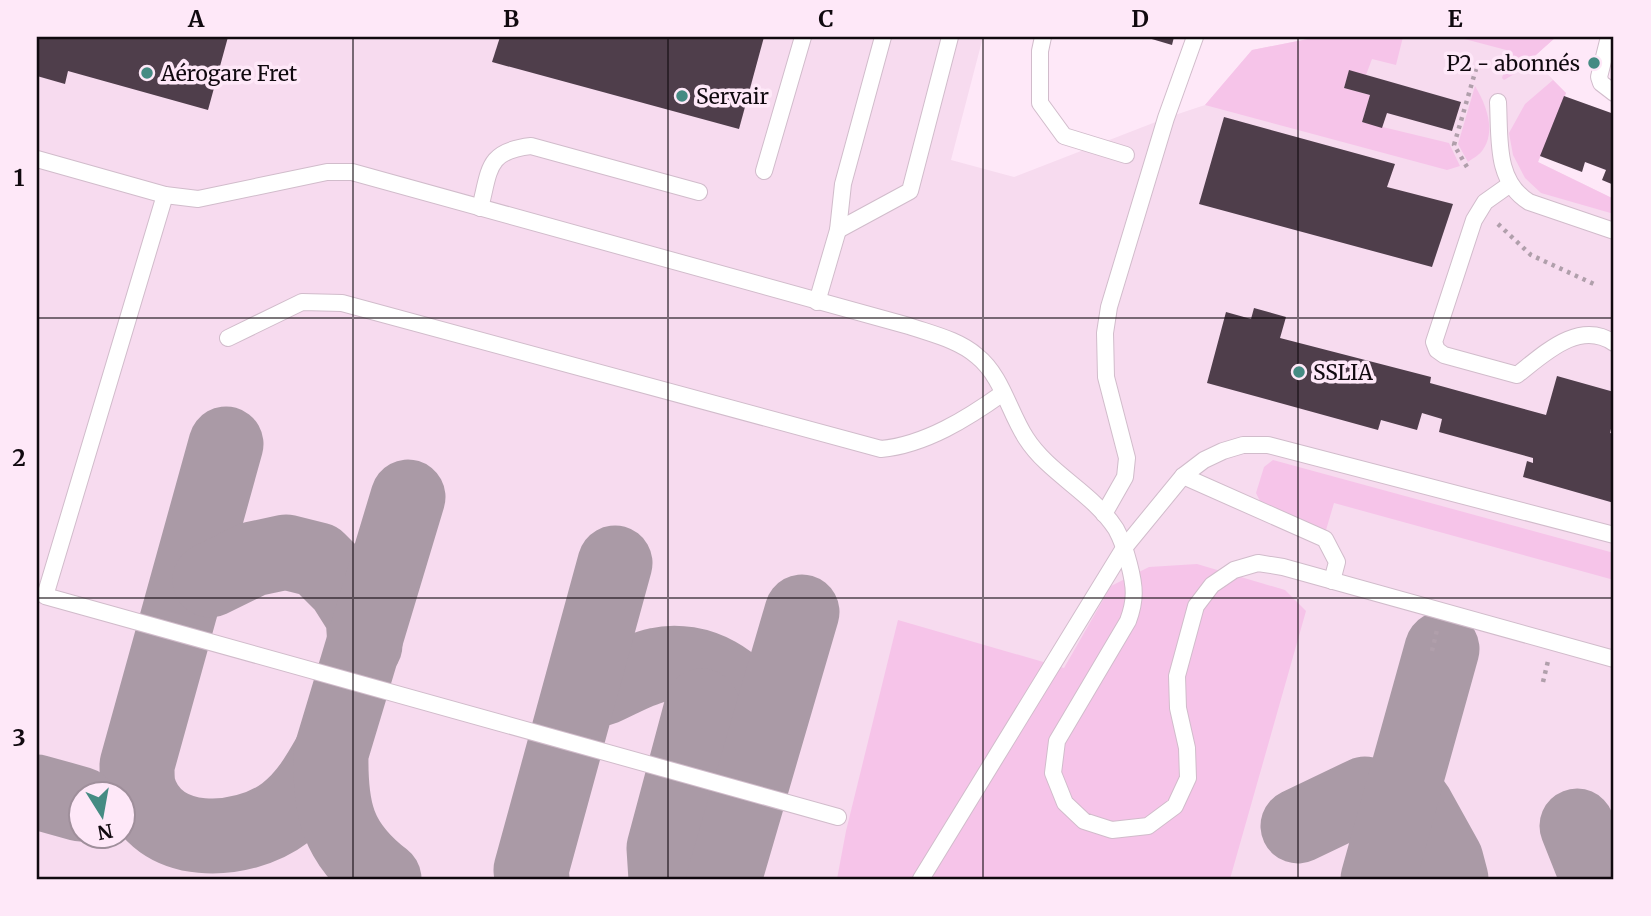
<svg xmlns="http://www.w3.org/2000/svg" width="1651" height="916" font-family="Merriweather,serif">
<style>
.built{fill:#f7dbef;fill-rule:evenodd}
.green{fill:#f6c4e9}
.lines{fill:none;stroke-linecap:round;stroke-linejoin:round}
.taxiway{stroke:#aa9aa6;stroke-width:75}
.building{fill:#4f3e4b}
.service-casing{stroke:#d1bccb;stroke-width:18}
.path{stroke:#b09fab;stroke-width:4.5;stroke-dasharray:3.5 5;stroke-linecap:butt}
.service{stroke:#fff;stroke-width:16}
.grid{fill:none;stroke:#10090f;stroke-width:2;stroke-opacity:0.55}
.poi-dot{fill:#458b83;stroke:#fee8f8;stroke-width:2.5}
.labels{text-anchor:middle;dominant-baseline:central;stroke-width:7;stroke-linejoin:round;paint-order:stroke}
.poi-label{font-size:21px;fill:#10090f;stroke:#fee8f8;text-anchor:start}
.neatline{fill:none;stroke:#10090f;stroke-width:2.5}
.grid-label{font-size:23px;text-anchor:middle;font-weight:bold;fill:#10090f}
</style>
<rect width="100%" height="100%" fill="#fee8f8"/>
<path class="built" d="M37 37H983L951 160 1014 177 1166 118 1205 105 1252 50 1318 37H1556L1532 58 1566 93 1538 162 1614 199V879H37ZM80 794H122V836H80Z"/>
<g class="green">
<polygon points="1318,37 1403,37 1396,65 1372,59 1366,75 1349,71 1344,88 1370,95 1362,122 1449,143 1460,166 1447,170 1205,105 1252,50"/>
<polygon points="1457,37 1556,37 1516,73 1504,80 1502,78 1510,51"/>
<polygon points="1553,80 1566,93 1538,162 1614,199 1614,214 1541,193 1525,178 1513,155 1509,133 1525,104"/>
<path d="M1475 86C1486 104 1497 132 1482 151 1479 155 1472 159 1468 162L1458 144Z"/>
<polygon points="1273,460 1614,553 1614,580 1334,503 1326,530 1262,505 1256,493 1264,467"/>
<polygon points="1197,564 1285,590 1306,611 1230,879 837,879 846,831 898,620 1064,668 1111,586 1149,567"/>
</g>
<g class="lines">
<g class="taxiway">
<path d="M226 444 137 765C137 771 137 780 138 786 154 850 243 845 285 813 306 797 318 776 331 753"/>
<polyline points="210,580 253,559 286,552 318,560 344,586 363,616 365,645"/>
<path d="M603 688C621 680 639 669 658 665 696 656 746 681 755 721 758 733 757 747 758 759"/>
<polyline points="37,792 80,804"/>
<polyline points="1298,826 1365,794 1416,806 1446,860 1451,879"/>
<polyline points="1577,826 1598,879"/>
<path d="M384 879C337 843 330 810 331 753L408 497"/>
<polyline points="532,879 531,870 615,563"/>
<polyline points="666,879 664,848 702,706"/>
<polyline points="724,879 802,612"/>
<polyline points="1378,879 1442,649"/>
</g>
</g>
<g class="building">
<polygon points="37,37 228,37 208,110 68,71 65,84 37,76"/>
<polygon points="500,37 764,37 739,129 492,62"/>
<polygon points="1145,37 1174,37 1172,45"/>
<polygon points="1349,70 1461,102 1452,131 1387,113 1382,128 1362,122 1370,95 1344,88"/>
<polygon points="1564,96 1614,114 1614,185 1602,180 1606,170 1585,162 1582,172 1540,156"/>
<polygon points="1224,117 1395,164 1387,187 1453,204 1432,267 1199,204"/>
<polygon points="1254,308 1286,317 1280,338 1431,377 1430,383 1546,415 1557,376 1614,392 1614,416 1610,433 1614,434 1614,503 1523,477 1527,461 1533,463 1533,458 1439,432 1442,419 1422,413 1417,430 1381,420 1378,430 1207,383 1226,312 1251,319"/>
</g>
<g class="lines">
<g class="service-casing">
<g id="service">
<polyline points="1043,37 1040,51 1040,103 1064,136 1126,155"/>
<polyline points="1609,37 1599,77 1601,83 1614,93"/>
<path d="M1498 102C1500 139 1495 181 1529 202L1614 231"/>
<path d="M37 159 165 195 198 199 327 172H352L909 326C932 334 959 340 977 356 1002 376 1009 412 1026 438 1049 474 1093 493 1116 529 1122 540 1126 552 1129 564 1135 587 1136 599 1128 621L1057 741 1053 773 1065 803 1084 821 1112 830 1148 826 1175 806 1188 778 1187 748 1178 708 1177 676 1196 606 1212 585 1234 570 1258 563 1283 567 1614 659"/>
<polyline points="764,171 803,37"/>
<path d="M1509 185 1485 202 1474 220 1434 342 1437 350 1444 355 1517 375C1544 354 1579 319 1614 343"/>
<polyline points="165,195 45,596 838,817"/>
<path d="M480 208C490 170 486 151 531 146L699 192"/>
<polyline points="838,230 910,191 950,37"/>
<polyline points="817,302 838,230 843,184 883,37"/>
<path d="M228 338 302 302 342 303 881 449C925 445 968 418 1003 393"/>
<polyline points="1183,476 1325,539 1337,562 1332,581"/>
<polyline points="1104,514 1125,477 1127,458 1106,377 1105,333 1109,307 1166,118 1195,37"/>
<polyline points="921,879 1124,548 1183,476 1204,460 1223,451 1243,445 1268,445 1614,535"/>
</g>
</g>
<g class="path">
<polyline points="1467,167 1454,145 1476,69"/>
<polyline points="1498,224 1531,255 1596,285"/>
<polyline points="1432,651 1437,630"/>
<polyline points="1543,682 1548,661"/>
</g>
<use href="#service" class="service"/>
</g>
<path class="grid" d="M353 37V879M668 37V879M983 37V879M1298 37V879M37 318H1614M37 598H1614"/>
<g class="poi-dot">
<circle cx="1594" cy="63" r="7"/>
<circle cx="147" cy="73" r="7"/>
<circle cx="682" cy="96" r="7"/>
<circle cx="1299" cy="372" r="7"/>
</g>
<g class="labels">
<g class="poi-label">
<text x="1580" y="63" text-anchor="end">P2 - abonnés</text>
<text x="161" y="73">Aérogare Fret</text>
<text x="696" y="96">Servair</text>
<text x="1313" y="372">SSLIA</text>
</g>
</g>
<rect width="1651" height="916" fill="none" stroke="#fee8f8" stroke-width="77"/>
<g transform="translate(102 815) rotate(169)"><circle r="33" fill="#fee8f8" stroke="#9f8f9b" stroke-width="2"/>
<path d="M0-5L12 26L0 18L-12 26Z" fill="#458b83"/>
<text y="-10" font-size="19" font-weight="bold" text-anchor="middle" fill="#10090f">N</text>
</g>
<rect x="38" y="38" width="1574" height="840" class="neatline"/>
<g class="grid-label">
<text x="196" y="27">A</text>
<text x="511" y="27">B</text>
<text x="826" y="27">C</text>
<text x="1140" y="27">D</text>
<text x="1455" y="27">E</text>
<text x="19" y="186">1</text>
<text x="19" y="466">2</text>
<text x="19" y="746">3</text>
</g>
</svg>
